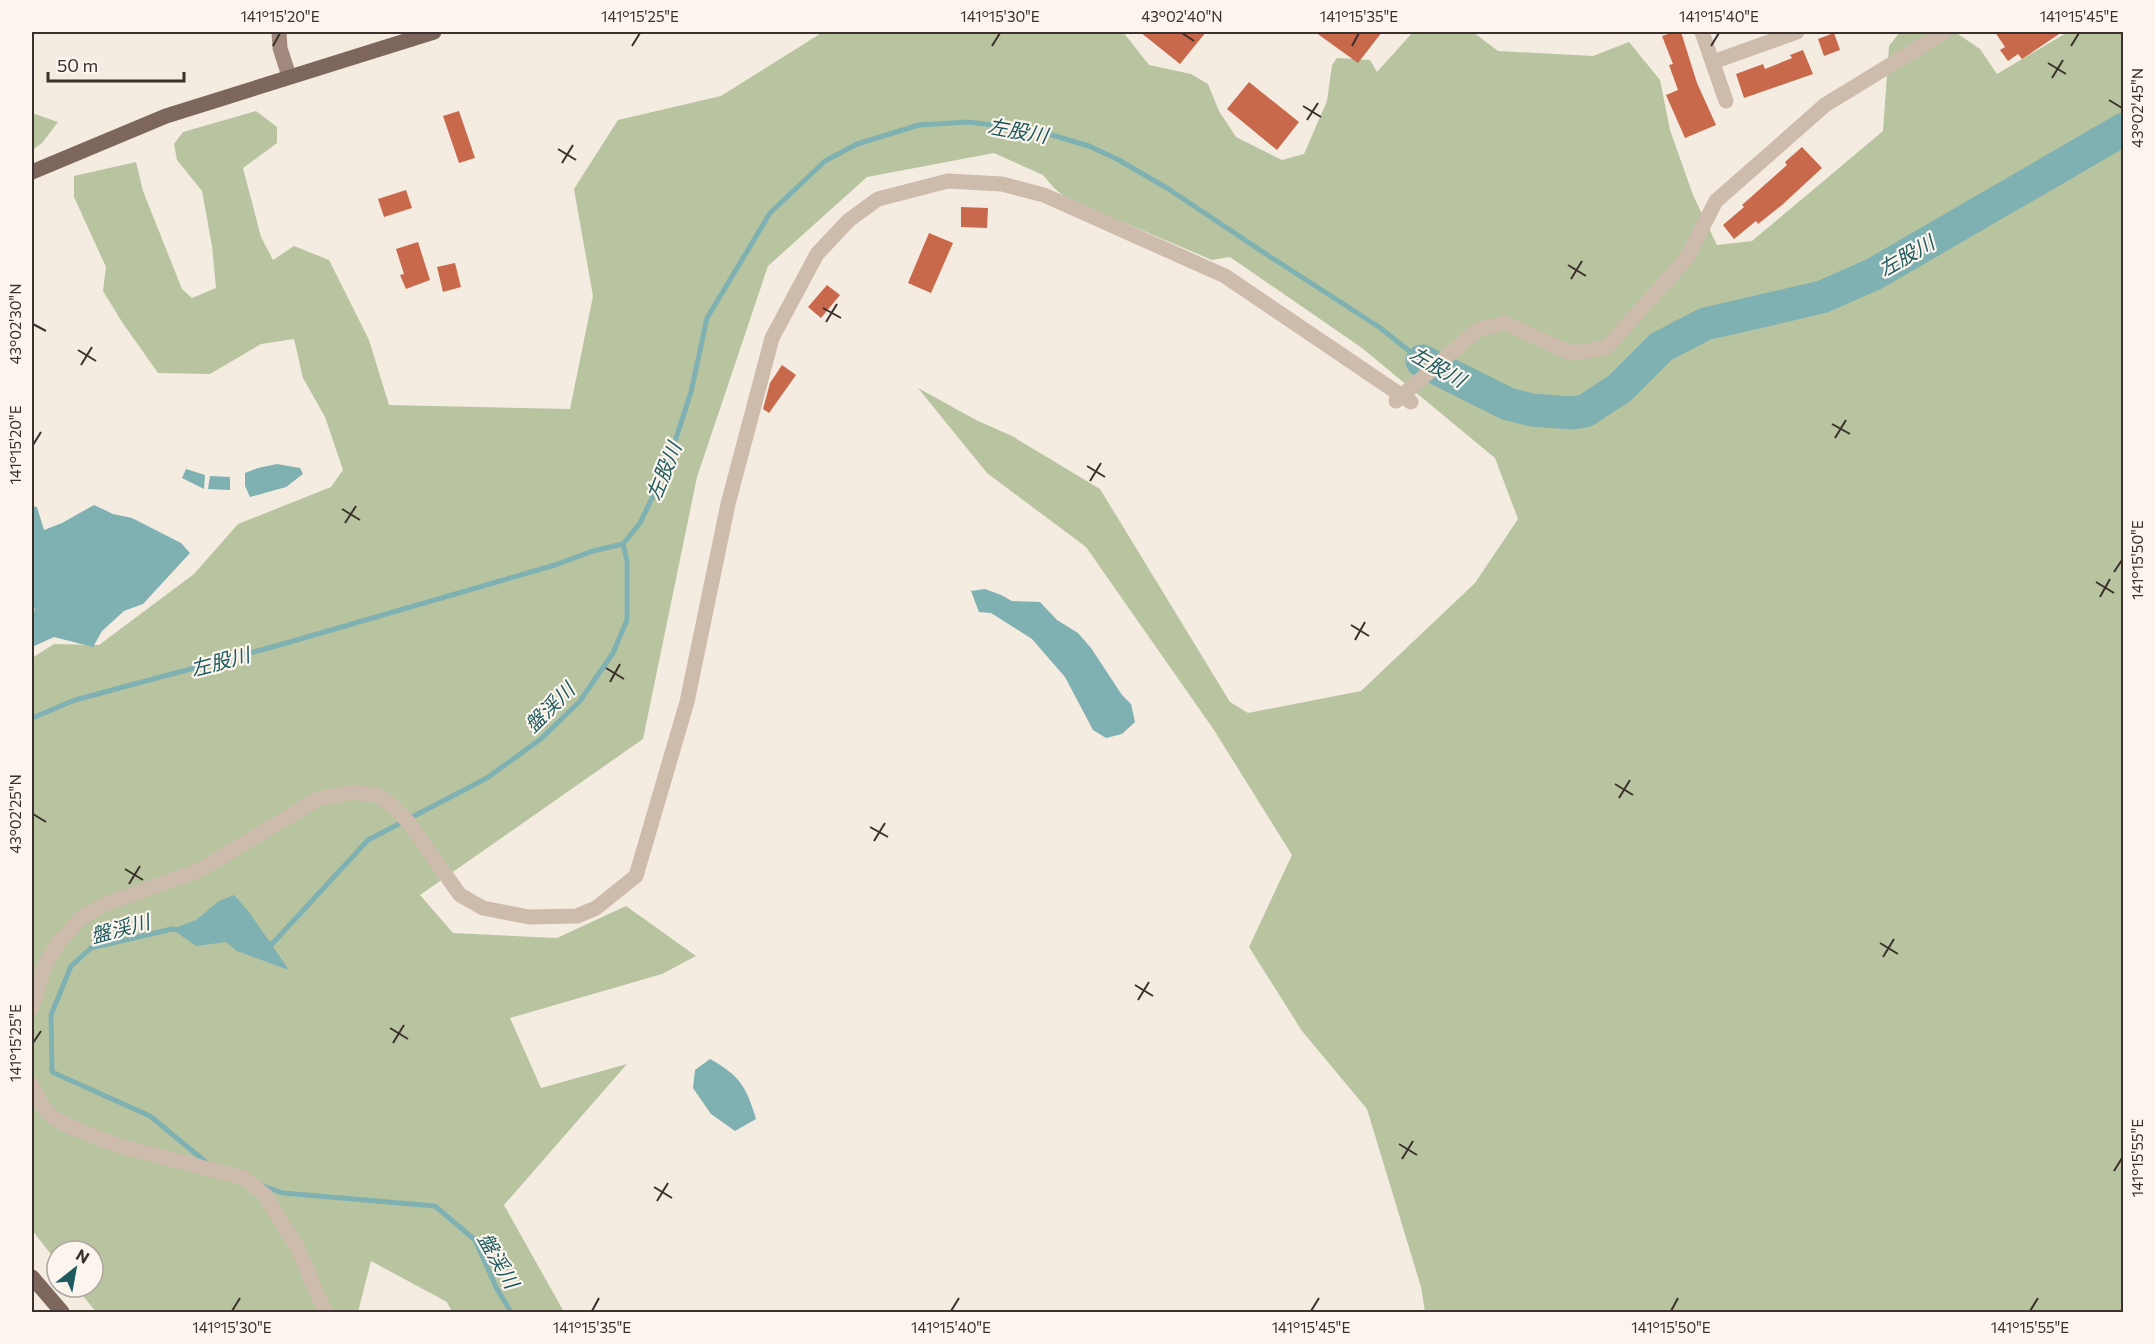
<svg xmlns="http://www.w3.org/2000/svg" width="2155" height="1344" font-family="Commissioner,'Noto Sans JP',sans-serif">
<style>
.green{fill:#b8c4a0}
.water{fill:#7fb0b2}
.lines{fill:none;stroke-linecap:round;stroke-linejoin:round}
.stream{stroke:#7fb0b2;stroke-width:5}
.river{stroke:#7fb0b2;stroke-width:33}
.building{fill:#c8694b}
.street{stroke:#cdbbac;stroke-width:15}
.secondary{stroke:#a18a7d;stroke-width:15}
.primary{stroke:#7d675c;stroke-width:15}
.ticks{fill:none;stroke:#3b302b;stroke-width:2}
.labels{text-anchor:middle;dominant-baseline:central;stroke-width:4.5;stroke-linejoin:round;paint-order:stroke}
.water-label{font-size:20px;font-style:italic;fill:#1f5a5e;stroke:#fbf5ee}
.neatline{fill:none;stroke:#3b302b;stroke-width:2}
.ticks-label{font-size:15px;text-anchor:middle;fill:#3b302b}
</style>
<rect width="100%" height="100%" fill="#f4ebe1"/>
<g class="green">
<polygon points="823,32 1123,32 1149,65 1191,74 1208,84 1219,111 1236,137 1282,160 1304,154 1327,101 1332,65 1337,58 1370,60 1377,72 1413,32 1473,32 1498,51 1593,56 1629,42 1660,80 1670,130 1693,195 1717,245 1752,241 1883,131 1889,46 1900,32 1955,32 1980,49 1997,74 2068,32 2123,32 2123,1312 1425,1312 1421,1287 1367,1109 1302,1031 1249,947 1292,855 1214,730 1086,547 987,473 918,388 976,420 1012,436 1100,489 1230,702 1248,713 1361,691 1475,583 1518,519 1495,458 1362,348 1230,257 1212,260 1066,198 1054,188 1043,175 994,153 867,177 768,266 697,477 643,739 420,895 453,933 557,938 626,906 696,956 662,974 510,1018 541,1088 627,1064 504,1205 564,1312 452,1312 447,1302 371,1261 358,1312 96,1312 76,1287 93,1287 93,1251 57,1251 57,1262 32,1230 32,658 54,644 99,645 194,574 238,524 331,487 343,470 325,417 303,378 294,339 261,344 210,374 158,373 122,322 103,291 106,267 74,197 74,176 136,162 143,191 182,289 192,298 216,288 212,246 202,191 177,160 174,144 183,132 256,111 277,127 277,143 243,168 261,237 273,260 294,246 329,260 369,340 389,405 570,409 593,296 574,189 618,120 721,96"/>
<polygon points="32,113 58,122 42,143 32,150"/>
</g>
<g class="water">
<polygon points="277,464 300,468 303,474 286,487 250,497 245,486 245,473 258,468"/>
<polygon points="186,469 205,475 204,489 182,478"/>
<polygon points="210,476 230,477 230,490 208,489"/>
<polygon points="94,505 113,514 132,518 181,543 190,553 143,604 124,611 102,631 93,647 54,637 32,647 32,613 35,610 32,602 32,506 37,507 44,530 62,523"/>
<polygon points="985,589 1001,595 1012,601 1040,602 1057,620 1078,633 1091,648 1122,695 1131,704 1135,722 1122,734 1106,738 1093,730 1065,677 1032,639 991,613 979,612 971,591"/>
<polygon points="234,895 249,912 289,970 237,951 226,942 196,946 172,929 196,920 219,901"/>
<path d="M710 1059C740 1076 746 1086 756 1119L735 1131 711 1114 693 1088 695 1070Z"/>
</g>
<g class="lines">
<g class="stream">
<polyline points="32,718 75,700 276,646 555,565 593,551 623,544 640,523 666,469 691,392 707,318 770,213 825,161 857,144 919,125 968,122 1035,130 1089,146 1117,159 1167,188 1269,256 1379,327 1422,361"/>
<polyline points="179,930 172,929 91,948 71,966 51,1015 52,1072 150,1116 207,1163"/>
<polyline points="265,943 272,944 368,840 487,778 542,738 580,701 613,653 627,620 627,561 623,544"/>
<polyline points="263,1186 283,1193 435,1206 475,1240 497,1289 511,1312"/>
</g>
<polyline class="river" points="1422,361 1508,404 1532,410 1572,413 1585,411 1620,388 1661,347 1705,324 1822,297 1874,274 2124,129"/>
</g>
<g class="building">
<polygon points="1140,32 1206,32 1180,64"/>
<polygon points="1315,32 1382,32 1358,63"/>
<polygon points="1674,32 1681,32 1697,83 1716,125 1685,138 1666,95 1678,90 1669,65 1673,64 1662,36"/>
<polygon points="1995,32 2062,32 2022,59 2018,54 2008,61 2000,50 2005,47"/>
<polygon points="1834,33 1840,50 1824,56 1818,39"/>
<polygon points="1803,50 1813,74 1744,98 1736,74 1763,64 1765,69 1792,58 1790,55"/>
<polygon points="1249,82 1299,122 1277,150 1227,109"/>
<polygon points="459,111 475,158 459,163 443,116"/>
<polygon points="1802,147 1822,168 1782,205 1758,224 1756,221 1734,239 1723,225 1744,207 1742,205 1787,165 1785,162"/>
<polygon points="406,190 412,208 384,217 378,199"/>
<polygon points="961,207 988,208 987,228 961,227"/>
<polygon points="929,233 953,243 931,293 908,283"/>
<polygon points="418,242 430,280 406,289 400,275 404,274 396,249"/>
<polygon points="455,263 461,287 443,292 437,267"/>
<polygon points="827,285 840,295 821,318 808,307"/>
<polygon points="782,365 796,375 769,413 763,409 770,383"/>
</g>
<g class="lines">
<g class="street">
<polyline points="1702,32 1726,101"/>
<polyline points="1713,62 1797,32"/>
<polyline points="1396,401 1477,330 1505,323 1571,353 1606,348 1686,259 1716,201 1825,105 1944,32"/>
<polyline points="32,1007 45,965 59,942 81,918 103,905 200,870 318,799 352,792 377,795 392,805 409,823 460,895 483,908 529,917 577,916 596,908 636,876 687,702 728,504 772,338 817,254 849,220 878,199 948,181 1002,184 1044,195 1225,276 1411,402"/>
<polyline points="32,1085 41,1104 51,1116 68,1126 119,1146 244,1178 265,1195 298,1249 325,1312"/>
</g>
<polyline class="secondary" points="279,32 280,48 289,76"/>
<g class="primary">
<polyline points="32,172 166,116 434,32"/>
<polyline points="32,1277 62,1312"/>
</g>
</g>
<path class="ticks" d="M1182 33 1194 41M273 46 280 33M632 46 640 33M992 46 1000 33M1352 46 1359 33M1711 46 1719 33M2071 46 2079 33M2048 63 2066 74M2052 78 2063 60M2109 100 2122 108M1303 106 1321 117M1307 120 1318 103M558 149 576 160M562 163 573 145M1568 265 1586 276M1571 279 1582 261M823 308 841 318M826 322 837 304M33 324 46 331M78 350 96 361M81 365 92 347M1832 424 1850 434M1835 438 1846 420M33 445 41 432M1087 466 1105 477M1090 481 1101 463M342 509 360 520M345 523 356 506M2114 572 2122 560M2096 582 2114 593M2100 597 2110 579M1351 625 1369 636M1355 640 1365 622M606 668 624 679M610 682 620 664M1615 784 1633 795M1619 798 1630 780M33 814 46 822M870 827 888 837M874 841 885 823M125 869 143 880M129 884 140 866M1880 943 1898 954M1883 957 1894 939M1135 985 1153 996M1138 1000 1149 982M390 1028 408 1039M33 1043 41 1031M393 1043 404 1025M1399 1144 1417 1155M1402 1159 1413 1141M2114 1171 2122 1158M654 1187 672 1198M657 1201 668 1183M232 1311 240 1298M592 1311 599 1298M951 1311 959 1298M1311 1311 1319 1298M1671 1311 1678 1298M2030 1311 2038 1298"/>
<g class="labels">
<g class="water-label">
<text transform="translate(1018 130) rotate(10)">左股川</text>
<text transform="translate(1906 255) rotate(-30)">左股川</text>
<text transform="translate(1438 366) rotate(30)">左股川</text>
<text transform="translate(663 471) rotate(-68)">左股川</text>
<text transform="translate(220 661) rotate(-15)">左股川</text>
<text transform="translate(549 707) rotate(-45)">盤渓川</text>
<text transform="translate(120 928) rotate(-15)">盤渓川</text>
<text transform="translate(499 1260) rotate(60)">盤渓川</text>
</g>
</g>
<rect width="2155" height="1344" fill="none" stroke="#fbf5ee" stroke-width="66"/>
<g transform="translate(75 1269) rotate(31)"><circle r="28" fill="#fbf5ee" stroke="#aea6a0" stroke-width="1.5"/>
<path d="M0-4.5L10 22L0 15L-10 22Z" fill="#1f5a5e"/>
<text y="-9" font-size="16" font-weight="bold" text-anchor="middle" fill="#3b302b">N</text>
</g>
<path d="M48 72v9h136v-9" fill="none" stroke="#3b302b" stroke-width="3"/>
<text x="57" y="72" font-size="18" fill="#3b302b" stroke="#fbf5ee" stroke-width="4.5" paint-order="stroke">50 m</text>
<rect x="33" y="33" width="2089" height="1278" class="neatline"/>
<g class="ticks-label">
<text x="280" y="22">141°15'20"E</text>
<text x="640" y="22">141°15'25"E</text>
<text x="1000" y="22">141°15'30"E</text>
<text x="1182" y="22">43°02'40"N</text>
<text x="1359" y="22">141°15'35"E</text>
<text x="1719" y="22">141°15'40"E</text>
<text x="2079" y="22">141°15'45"E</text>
<text transform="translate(2138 108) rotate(-90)" y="5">43°02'45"N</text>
<text transform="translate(16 324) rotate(-90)" y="5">43°02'30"N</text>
<text transform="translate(16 445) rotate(-90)" y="5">141°15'20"E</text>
<text transform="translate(2138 560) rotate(-90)" y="5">141°15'50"E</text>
<text transform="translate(16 814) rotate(-90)" y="5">43°02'25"N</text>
<text transform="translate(16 1043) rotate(-90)" y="5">141°15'25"E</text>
<text transform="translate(2138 1158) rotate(-90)" y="5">141°15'55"E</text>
<text x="232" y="1333">141°15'30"E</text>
<text x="592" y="1333">141°15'35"E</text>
<text x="951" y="1333">141°15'40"E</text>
<text x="1311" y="1333">141°15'45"E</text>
<text x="1671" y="1333">141°15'50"E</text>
<text x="2030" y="1333">141°15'55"E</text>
</g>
</svg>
